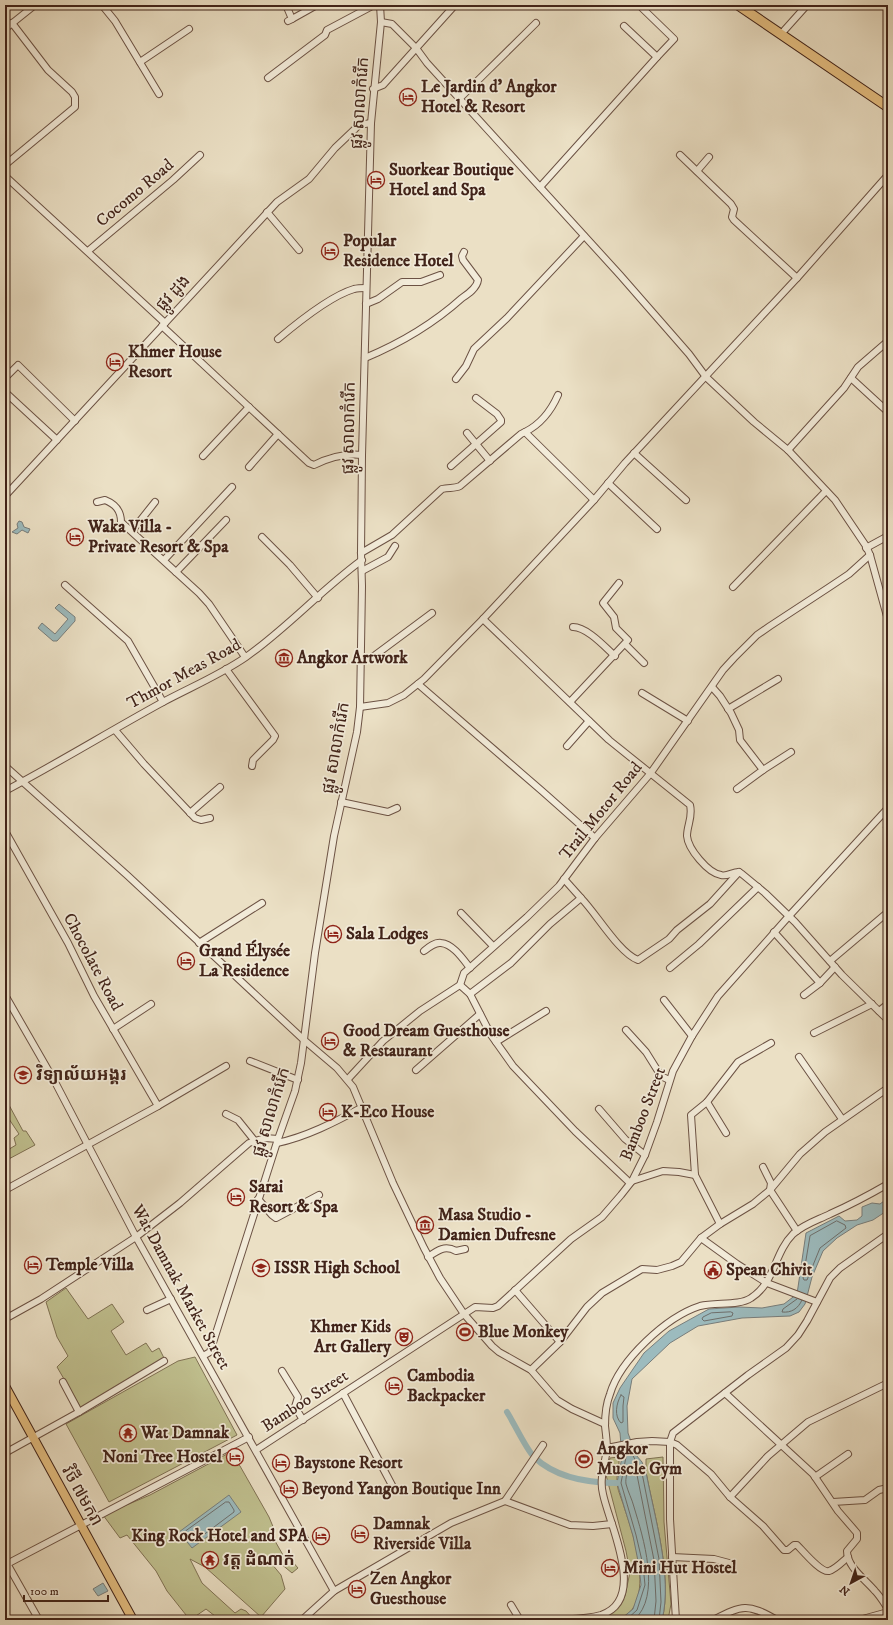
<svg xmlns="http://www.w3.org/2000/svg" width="893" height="1625" font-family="'IM FELL DW Pica','Noto Sans Khmer',serif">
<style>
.green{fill:#c0c08f;stroke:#807254}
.water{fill:#9cbbbe;stroke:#787e7c}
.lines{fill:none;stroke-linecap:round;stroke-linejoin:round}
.shore{stroke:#6e6f6c;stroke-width:1}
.canal{stroke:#9cbbbe;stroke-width:6}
.minor-casing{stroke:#6c5244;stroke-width:8}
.major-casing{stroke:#412319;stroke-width:10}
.highway-casing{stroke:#412319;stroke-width:11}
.minor{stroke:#f2ebd9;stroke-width:6}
.major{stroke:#e6c082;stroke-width:8}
.highway{stroke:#e6c082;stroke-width:9}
.labels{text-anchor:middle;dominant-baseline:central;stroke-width:3.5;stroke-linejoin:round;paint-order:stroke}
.poi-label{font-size:17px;font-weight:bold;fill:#412319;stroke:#f2ebd9;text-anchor:start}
.street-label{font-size:17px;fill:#412319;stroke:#f2ebd9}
</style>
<rect width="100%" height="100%" fill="#ebe0c5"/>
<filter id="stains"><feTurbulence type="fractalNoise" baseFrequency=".005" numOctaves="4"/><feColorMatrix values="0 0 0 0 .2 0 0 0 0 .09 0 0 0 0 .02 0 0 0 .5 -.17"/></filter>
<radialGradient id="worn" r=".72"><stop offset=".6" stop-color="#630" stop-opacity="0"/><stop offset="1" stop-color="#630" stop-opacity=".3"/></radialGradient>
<g class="green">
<polygon points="9,1105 23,1131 26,1131 35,1145 5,1161 5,1150 6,1151 16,1145 14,1138 19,1134 7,1116 5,1116 5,1108"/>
<polygon points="66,1288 88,1319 112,1304 124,1322 111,1331 126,1355 146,1343 152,1352 159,1348 164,1358 81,1408 57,1367 68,1356 57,1337 46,1302"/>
<polygon points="195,1357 237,1435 109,1502 66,1424 178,1361"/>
<polygon points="229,1453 240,1466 269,1517 274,1529 275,1541 287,1562 291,1560 298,1568 292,1573 274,1558 271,1563 281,1575 285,1589 261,1617 205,1567 190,1559 202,1583 235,1613 241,1609 246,1611 254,1620 220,1620 206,1609 190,1620 167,1591 156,1571 127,1535 120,1538 103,1515 150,1495"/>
<path d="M619 1457C620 1467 616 1475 617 1484 618 1492 623 1502 625 1510 634 1536 655 1601 622 1618 612 1623 586 1620 574 1620L615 1610 625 1596 630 1572 626 1551 606 1475 610 1458Z"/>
<path d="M663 1457 664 1522 671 1604 668 1620H662C673 1577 654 1515 646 1472V1459Z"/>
</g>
<g class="water">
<polygon points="19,521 22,522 24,527 30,529 28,533 22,530 17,534 12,532 18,528 17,524"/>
<polygon points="59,604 75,617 75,621 57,641 53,641 38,628 42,623 55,634 68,619 55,608"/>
<path d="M888 1198V1210L873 1220 857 1225 837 1238 823 1251 812 1277 805 1304 799 1312 790 1316 742 1318 698 1326 670 1343 632 1379 627 1406 628 1433 636 1455 642 1462 646 1472C654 1515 673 1577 662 1620H612L622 1618 633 1609 641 1585 639 1566 633 1536 617 1483 622 1457 620 1433 613 1418V1403L620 1388 644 1353 669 1331 698 1315 709 1309 739 1307 762 1308 784 1304 797 1294 806 1233 839 1216 845 1221 857 1220 862 1216V1207L872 1203 880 1204Z"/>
<polygon points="229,1495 241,1512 192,1548 179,1532"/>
<polygon points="103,1583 108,1591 98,1596 93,1589"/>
</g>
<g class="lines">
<g class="shore">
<polygon points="837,1221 845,1225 846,1228 820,1248 807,1280 804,1280 803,1278 810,1236"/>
<path d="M797 1299 783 1309 782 1312C791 1313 798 1309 802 1300"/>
<polygon points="731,1312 733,1313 732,1316 704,1321 702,1319 703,1317 711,1313"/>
<path d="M621 1395 624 1397 623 1406V1422L621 1423C614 1416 616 1404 621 1395Z"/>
<polyline points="625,1448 626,1457 621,1483 636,1535 643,1565 645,1585 637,1610 626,1620"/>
<polyline points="629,1448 642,1473 659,1559 661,1602 659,1620"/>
<polygon points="226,1502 229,1502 234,1510 234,1512 194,1542 191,1541 186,1534 186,1531"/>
<path d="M634 1620C662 1596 643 1537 634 1507 632 1499 628 1492 626 1484 625 1478 628 1471 629 1466L631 1464 634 1467 637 1475 654 1560 656 1601 654 1620"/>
</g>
<path class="canal" d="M507 1412C514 1423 526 1449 534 1457 556 1478 588 1483 617 1483"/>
<g class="minor-casing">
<g id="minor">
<polyline points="102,5 115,21 159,94"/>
<polyline points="286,5 292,19 288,21"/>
<polyline points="642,8 674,39 657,57"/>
<polyline points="292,19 317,5"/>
<polyline points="381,22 392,24 416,48 427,63 620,275 689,354 706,377 754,422 788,450 835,500 866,546 870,555 888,620"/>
<polyline points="5,29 35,5"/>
<polyline points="781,34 807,5"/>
<polyline points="140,62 189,29"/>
<polyline points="268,78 325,35 327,30 374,5"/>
<polyline points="373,89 383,85 455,5"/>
<polyline points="459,99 536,23"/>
<polyline points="680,155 731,204 734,209 732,217 734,220 797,278"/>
<polyline points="5,165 75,107 75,97 72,92 48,70 12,23"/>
<polyline points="697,171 709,157"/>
<polyline points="5,176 165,323"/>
<polyline points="540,187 657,57 624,26"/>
<polyline points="267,212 299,250"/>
<polyline points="88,251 173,180 200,155"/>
<polyline points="366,304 378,299 402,282 421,282 440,275"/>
<path d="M162 326 309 463 314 465C330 457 345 453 362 455"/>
<path d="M278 339C297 323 330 296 354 289 358 288 362 288 366 288"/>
<path d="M365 358C401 343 433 324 462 298 468 294 477 288 478 280L463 260 462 256 464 252"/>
<polyline points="18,365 75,421"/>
<polyline points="5,378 16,367"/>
<polyline points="851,378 888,412"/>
<polyline points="456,379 466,366 474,349 507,318 584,236"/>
<polyline points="5,392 57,440"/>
<path d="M525 432C541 424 551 411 558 395"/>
<polyline points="467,433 490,461"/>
<polyline points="788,450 844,388 858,367 888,341"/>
<polyline points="634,453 686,500"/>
<polyline points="203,456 249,407"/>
<polyline points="451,466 501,422 501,420 497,414 476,398"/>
<polyline points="249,467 278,434"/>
<polyline points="608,483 657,529"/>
<polyline points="5,496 277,202 309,179 335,148 355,129 359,125 371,123"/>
<path d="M97 502 105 500C115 504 121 510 121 522L199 593 209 604 245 657"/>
<polyline points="132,531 155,502"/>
<polyline points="262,537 290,565 318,598"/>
<polyline points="866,548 888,536"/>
<path d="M361 553 392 535 442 489C449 487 454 489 460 486L521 434 525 432 594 500"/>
<polyline points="164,560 232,487"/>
<polyline points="362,571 388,557 395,546"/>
<polyline points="176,572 226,520"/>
<polyline points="65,585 128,641 163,702"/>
<polyline points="733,587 826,491"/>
<path d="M483 619 609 740 690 805C693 817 687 825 687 836 688 849 708 873 721 875 727 877 732 872 739 872L742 874 765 893 795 922 842 975 888 1020"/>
<path d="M573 627C587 627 605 647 615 656"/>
<polyline points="625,644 644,663"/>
<polyline points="361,660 374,656 432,613"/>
<polyline points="226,669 275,736 273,740 253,760 252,766"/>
<polyline points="418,684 542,791 595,838"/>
<polyline points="712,687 720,696 731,713 739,730 740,740 763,770 737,789"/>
<polyline points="642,693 688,721"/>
<polyline points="570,702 628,640 616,628 614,617 603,603 619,583"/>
<polyline points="360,707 388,703 404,695 424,679 483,619 594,500 625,463 797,278 888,175"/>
<polyline points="728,709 778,679"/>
<polyline points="115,730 144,764 195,818 201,820 210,818"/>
<polyline points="567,746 589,721"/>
<polyline points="5,766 128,876 304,1040 337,1068 353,1087 393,1183 424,1248 440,1278 464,1314 492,1346 499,1352 531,1370 557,1400 572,1409 605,1424"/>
<polyline points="763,770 791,752"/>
<path d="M5 791C58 763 110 731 163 702 191 687 220 675 246 657 287 628 321 590 362 560"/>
<polyline points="341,802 388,812 397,808"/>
<polyline points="190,813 220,787"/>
<polyline points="887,827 888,825"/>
<polyline points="5,831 68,943 94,996 158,1106"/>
<polyline points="564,879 581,898"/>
<polyline points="461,913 493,946"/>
<polyline points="774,932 820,983"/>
<polyline points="199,943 262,903"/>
<path d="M424 951C429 947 435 942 441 943 453 944 463 959 470 968"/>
<polyline points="830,961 888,912"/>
<polyline points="670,968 699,944 758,887"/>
<polyline points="460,985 470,994 491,1035 513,1066 575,1131 630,1183"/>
<path d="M470 994 511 963 550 924 581 898C596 913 619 953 638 960L669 939 677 930 710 904 739 872"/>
<polyline points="5,995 55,1082 136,1237 334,1591"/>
<polyline points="804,995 820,983 835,967"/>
<polyline points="664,1000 692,1036"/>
<polyline points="879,1011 888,1004"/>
<polyline points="113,1029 151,1004"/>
<polyline points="626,1030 646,1052 661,1076 669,1080"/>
<polyline points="814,1033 872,1004"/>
<polyline points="496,1042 546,1011"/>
<polyline points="799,1057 842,1119"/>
<polyline points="250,1061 298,1080"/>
<polyline points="416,1070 480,1014"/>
<polyline points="348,1079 383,1041 420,1011 460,985 464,973 527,917 559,886 595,838 650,774 723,670 734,658 757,635 770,626 828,588 849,574 870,555"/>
<polyline points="707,1102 726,1133"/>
<polyline points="599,1109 625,1139 645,1155"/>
<polyline points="226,1114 238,1120 254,1140"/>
<path d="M277 1143C306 1137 335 1122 361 1108"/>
<polyline points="763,1167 771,1183 770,1190 797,1231"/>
<polyline points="632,1181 663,1171 679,1172 695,1175"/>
<polyline points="5,1190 158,1106 226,1066"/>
<polyline points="258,1199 272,1215 276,1218 319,1195"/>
<polyline points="720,1224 695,1175 691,1115 707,1102 738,1062 771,1043"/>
<polyline points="701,1238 737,1264 767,1283 817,1302"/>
<path d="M428 1257C438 1250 445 1245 456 1251L465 1249"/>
<polyline points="515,1290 560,1342"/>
<polyline points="147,1310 171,1299"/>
<polyline points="5,1319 41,1299 136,1237 180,1203 249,1143 265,1138 278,1139"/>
<polyline points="203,1356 210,1352 278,1139 295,1091 301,1063 315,953 334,836 357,732 360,707 362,586 361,553 362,455 371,123 381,22 380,5"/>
<polyline points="531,1370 560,1342 587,1307 602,1293 642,1269 657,1270 672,1266 681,1262 701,1238 720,1224 753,1204 770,1190 800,1154 825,1132 888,1088"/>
<polyline points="282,1371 298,1397 295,1407 303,1420"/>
<polyline points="63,1382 79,1412"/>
<polyline points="343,1393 394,1489"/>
<path d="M725 1393 813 1474 838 1511 857 1533V1539L847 1551C847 1567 865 1579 875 1591 880 1596 884 1603 888 1609"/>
<path d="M607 1448 637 1442 652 1441 670 1442 677 1445 711 1474 730 1497 763 1526 784 1550H788L794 1545H797C803 1551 821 1573 829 1571 836 1569 842 1562 848 1557"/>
<polyline points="256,1450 475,1307 493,1308 498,1306 571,1239 602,1217 621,1195 632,1181 645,1155 657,1122 673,1071 692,1036 718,996 789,916 888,808"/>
<polyline points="5,1453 79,1412 164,1361"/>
<polyline points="815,1477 848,1454"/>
<polyline points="730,1497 768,1456 808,1422 888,1383"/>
<polyline points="505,1501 570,1525 593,1526 612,1524"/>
<polyline points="833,1502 865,1500 879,1490 888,1488"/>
<polyline points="672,1557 714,1559 729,1563"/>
<polyline points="5,1560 39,1620"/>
<polyline points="5,1565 249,1437"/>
<polyline points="511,1605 520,1620"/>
<polyline points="302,1620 334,1591 451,1523 505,1501 543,1445"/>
<path d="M556 1620C571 1619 587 1619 601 1615 648 1600 609 1524 603 1494 599 1479 605 1464 607 1449 607 1442 606 1434 605 1426 605 1416 606 1404 610 1394 620 1360 666 1317 700 1306 716 1302 739 1306 751 1298 775 1283 774 1253 793 1234 804 1224 818 1220 830 1214 850 1205 869 1195 888 1184"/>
<polyline points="676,1620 670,1519 670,1442 673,1433 748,1375 786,1348 798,1335 807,1321 830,1278 840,1268 888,1234"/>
<path d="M713 1620C743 1605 747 1603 777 1620"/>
<polyline points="859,1620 888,1612"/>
</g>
</g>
<g class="major-casing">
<polyline id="major" points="5,1386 133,1620"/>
</g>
<g class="highway-casing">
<polyline id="highway" points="738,5 888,107"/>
</g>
<use href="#minor" class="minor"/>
<use href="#major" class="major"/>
<use href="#highway" class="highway"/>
</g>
<defs>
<g id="hotel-ring" transform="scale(0.9)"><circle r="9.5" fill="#f2ebd9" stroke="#8f2418" stroke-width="1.5"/><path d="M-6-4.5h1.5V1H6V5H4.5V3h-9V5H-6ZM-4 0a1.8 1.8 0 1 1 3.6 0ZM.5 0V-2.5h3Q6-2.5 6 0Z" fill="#8f2418"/></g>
<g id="museum-ring" transform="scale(0.9)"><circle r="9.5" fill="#f2ebd9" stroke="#8f2418" stroke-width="1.5"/><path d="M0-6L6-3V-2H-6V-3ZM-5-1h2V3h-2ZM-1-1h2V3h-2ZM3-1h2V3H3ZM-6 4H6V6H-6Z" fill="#8f2418"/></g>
<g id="school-ring" transform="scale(0.9)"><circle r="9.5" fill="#f2ebd9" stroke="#8f2418" stroke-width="1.5"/><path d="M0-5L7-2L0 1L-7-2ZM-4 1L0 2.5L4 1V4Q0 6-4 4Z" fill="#8f2418"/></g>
<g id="civic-ring" transform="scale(0.9)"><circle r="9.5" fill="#f2ebd9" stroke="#8f2418" stroke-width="1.5"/><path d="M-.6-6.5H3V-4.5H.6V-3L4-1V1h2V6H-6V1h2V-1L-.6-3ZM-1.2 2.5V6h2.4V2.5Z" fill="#8f2418"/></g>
<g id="stadium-ring" transform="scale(0.9)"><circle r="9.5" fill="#f2ebd9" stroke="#8f2418" stroke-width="1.5"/><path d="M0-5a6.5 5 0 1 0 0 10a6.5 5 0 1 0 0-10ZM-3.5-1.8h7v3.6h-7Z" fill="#8f2418"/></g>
<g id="theatre-ring" transform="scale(0.9)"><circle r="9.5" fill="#f2ebd9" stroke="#8f2418" stroke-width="1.5"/><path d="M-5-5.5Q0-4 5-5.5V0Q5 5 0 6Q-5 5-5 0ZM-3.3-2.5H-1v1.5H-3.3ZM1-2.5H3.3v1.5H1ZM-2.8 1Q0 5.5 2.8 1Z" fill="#8f2418"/></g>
<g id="temple-ring" transform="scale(0.9)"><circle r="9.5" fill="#f2ebd9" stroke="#8f2418" stroke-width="1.5"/><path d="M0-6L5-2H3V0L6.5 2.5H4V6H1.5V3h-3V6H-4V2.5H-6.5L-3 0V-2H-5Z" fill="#8f2418"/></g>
</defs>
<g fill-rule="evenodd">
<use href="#hotel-ring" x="408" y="97"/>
<use href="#hotel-ring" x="376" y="180"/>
<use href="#hotel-ring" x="330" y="251"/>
<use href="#hotel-ring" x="115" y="362"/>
<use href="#hotel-ring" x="75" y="537"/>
<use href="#museum-ring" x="284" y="658"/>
<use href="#hotel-ring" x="333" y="934"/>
<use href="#hotel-ring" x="186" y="961"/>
<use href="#hotel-ring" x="330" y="1041"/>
<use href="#school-ring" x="23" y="1075"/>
<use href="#hotel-ring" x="328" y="1112"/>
<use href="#hotel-ring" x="236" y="1197"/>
<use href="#museum-ring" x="425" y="1225"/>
<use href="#hotel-ring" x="33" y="1265"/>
<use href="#school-ring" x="261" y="1268"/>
<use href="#civic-ring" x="713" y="1270"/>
<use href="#stadium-ring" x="465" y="1332"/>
<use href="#theatre-ring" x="404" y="1337"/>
<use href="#hotel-ring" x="394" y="1386"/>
<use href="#temple-ring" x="128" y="1433"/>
<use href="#hotel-ring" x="235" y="1457"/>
<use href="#stadium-ring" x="584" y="1459"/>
<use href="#hotel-ring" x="281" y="1463"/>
<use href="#hotel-ring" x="289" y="1489"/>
<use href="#hotel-ring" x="360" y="1534"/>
<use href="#hotel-ring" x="321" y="1536"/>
<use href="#temple-ring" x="210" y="1560"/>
<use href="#hotel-ring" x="610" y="1568"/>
<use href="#hotel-ring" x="357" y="1589"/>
</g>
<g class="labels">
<g class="poi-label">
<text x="421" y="87">Le Jardin d' Angkor<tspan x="421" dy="20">Hotel &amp; Resort</tspan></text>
<text x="389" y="170">Suorkear Boutique<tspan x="389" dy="20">Hotel and Spa</tspan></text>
<text x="343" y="241">Popular<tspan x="343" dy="20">Residence Hotel</tspan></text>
<text x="128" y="352">Khmer House<tspan x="128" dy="20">Resort</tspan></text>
<text x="88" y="527">Waka Villa -<tspan x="88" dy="20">Private Resort &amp; Spa</tspan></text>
<text x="297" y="658">Angkor Artwork</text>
<text x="346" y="934">Sala Lodges</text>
<text x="199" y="951">Grand Élysée<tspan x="199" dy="20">La Residence</tspan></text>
<text x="343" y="1031">Good Dream Guesthouse<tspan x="343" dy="20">&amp; Restaurant</tspan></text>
<text x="36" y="1075">វិទ្យាល័យអង្គរ</text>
<text x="341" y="1112">K-Eco House</text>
<text x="249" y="1187">Sarai<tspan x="249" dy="20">Resort &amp; Spa</tspan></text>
<text x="438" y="1215">Masa Studio -<tspan x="438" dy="20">Damien Dufresne</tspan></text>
<text x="46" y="1265">Temple Villa</text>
<text x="274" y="1268">ISSR High School</text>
<text x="726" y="1270">Spean Chivit</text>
<text x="391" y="1327" text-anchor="end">Khmer Kids<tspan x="391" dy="20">Art Gallery</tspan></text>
<text x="478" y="1332">Blue Monkey</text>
<text x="407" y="1376">Cambodia<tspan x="407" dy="20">Backpacker</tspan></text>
<text x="141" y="1433">Wat Damnak</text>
<text x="597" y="1449">Angkor<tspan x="597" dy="20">Muscle Gym</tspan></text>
<text x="222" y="1457" text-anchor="end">Noni Tree Hostel</text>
<text x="294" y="1463">Baystone Resort</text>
<text x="302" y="1489">Beyond Yangon Boutique Inn</text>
<text x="373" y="1524">Damnak<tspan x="373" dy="20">Riverside Villa</tspan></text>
<text x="308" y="1536" text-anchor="end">King Rock Hotel and SPA</text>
<text x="223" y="1560">វត្ត ដំំណាក់</text>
<text x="623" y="1568">Mini Hut Hostel</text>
<text x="370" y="1579">Zen Angkor<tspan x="370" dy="20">Guesthouse</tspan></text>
</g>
<g class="street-label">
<text transform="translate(360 103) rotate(-86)">ផ្លូវ សាលាកំរើក</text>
<text transform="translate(135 193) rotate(-40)">Cocomo Road</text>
<text transform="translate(173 293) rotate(-48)">ផ្លូវ ដូង</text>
<text transform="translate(349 428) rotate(-89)">ផ្លូវ សាលាកំរើក</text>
<text transform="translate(184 674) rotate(-29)">Thmor Meas Road</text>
<text transform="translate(336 748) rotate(-80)">ផ្លូវ សាលាកំរើក</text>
<text transform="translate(601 811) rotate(-51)">Trail Motor Road</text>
<text transform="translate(93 962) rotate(62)">Chocolate Road</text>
<text transform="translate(271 1112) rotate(-73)">ផ្លូវ សាលាកំរើក</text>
<text transform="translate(643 1114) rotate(-69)">Bamboo Street</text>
<text transform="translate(181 1287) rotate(61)">Wat Damnak Market Street</text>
<text transform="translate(305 1401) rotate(-33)">Bamboo Street</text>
<text transform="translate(82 1496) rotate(61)">វិថី ៧មករា</text>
</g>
</g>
<rect width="893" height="1625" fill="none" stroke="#ebe0c5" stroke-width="20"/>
<rect x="6" y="6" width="881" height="1613" fill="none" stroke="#412319" stroke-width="2"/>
<rect x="10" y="10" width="873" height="1605" fill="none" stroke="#412319"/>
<g transform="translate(851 1583) rotate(220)" stroke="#f2ebd9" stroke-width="3" paint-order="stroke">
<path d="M0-3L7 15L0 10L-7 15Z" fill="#412319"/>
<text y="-6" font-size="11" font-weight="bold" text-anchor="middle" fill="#412319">N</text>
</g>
<path d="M24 1595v6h84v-6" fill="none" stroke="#412319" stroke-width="2"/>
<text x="30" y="1595" font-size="12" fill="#412319" stroke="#f2ebd9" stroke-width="3" paint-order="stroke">100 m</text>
<rect width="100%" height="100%" filter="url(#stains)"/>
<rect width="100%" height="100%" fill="url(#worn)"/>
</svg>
